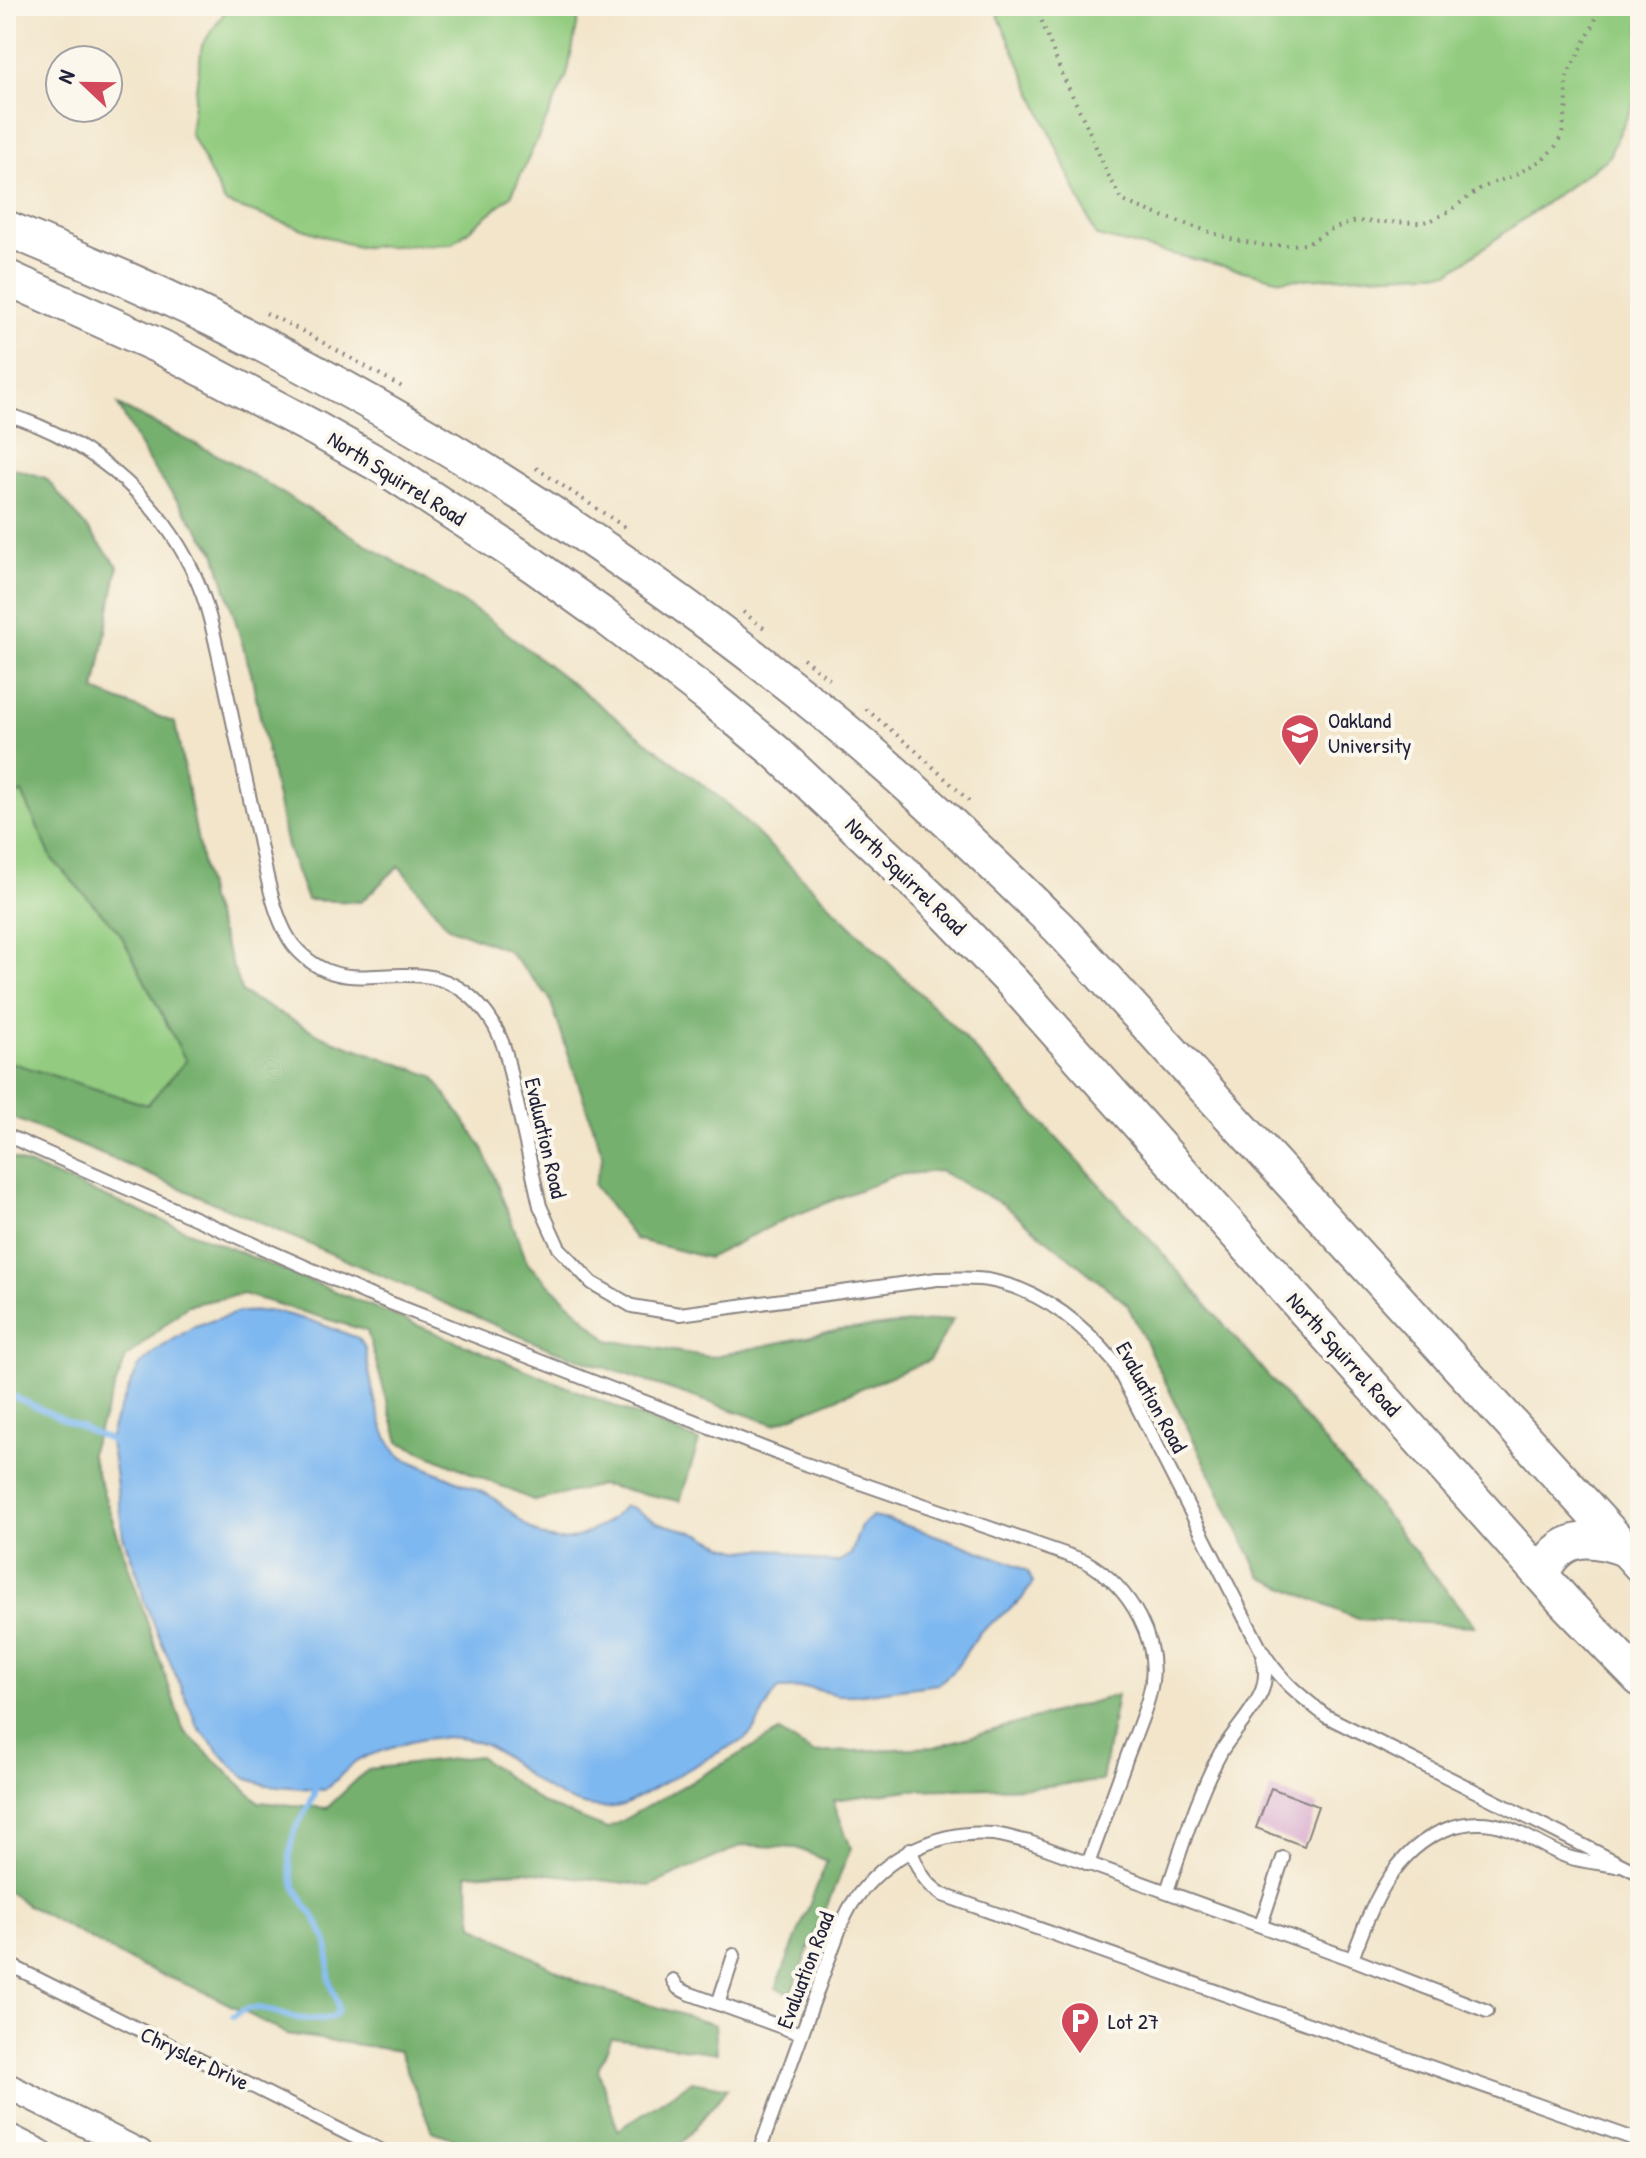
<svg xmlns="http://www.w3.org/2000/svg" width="1646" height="2158" font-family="'Patrick Hand',sans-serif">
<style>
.green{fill:#93cc80;stroke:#5a775e;stroke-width:2}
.forest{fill:#76b06e;stroke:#4c6954;stroke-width:2}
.water{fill:#7eb8f0;stroke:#506d96;stroke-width:2}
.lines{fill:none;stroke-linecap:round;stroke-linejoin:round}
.stream{stroke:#7eb8f0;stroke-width:6}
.building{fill:#d6a5cd}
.lane-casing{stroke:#8a8482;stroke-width:16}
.street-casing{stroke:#8a8482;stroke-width:28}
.secondary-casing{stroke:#8a8482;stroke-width:38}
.path{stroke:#8a8482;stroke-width:4;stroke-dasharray:2 6;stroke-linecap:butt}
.lane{stroke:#fff;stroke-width:12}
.street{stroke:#fff;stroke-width:24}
.secondary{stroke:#fff;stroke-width:34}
.labels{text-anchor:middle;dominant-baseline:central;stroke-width:8;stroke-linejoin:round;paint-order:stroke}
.street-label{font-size:22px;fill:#22223b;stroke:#fbf7ec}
.poi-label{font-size:22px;fill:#22223b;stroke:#fbf7ec;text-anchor:start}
</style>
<rect width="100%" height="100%" fill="#fbf7ec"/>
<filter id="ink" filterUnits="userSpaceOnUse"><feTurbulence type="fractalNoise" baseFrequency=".0125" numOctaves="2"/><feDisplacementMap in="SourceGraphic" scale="16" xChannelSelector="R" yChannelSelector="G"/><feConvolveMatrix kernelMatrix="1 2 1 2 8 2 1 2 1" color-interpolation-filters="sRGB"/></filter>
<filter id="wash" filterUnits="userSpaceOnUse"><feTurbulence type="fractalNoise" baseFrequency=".006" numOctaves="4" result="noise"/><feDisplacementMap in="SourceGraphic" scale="32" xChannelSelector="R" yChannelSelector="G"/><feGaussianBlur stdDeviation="1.8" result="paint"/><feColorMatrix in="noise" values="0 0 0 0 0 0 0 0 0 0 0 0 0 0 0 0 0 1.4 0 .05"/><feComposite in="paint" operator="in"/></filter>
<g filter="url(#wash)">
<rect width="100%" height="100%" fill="#f2e5ca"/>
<g class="green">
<polygon points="229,6 581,6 567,75 511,196 452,244 357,247 225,203 190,133 202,45"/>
<polygon points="994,6 1640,6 1640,89 1608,158 1450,272 1281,280 1096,236"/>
<polygon points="22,792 52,859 120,933 186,1061 147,1105 6,1061 6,800"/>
</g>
<g class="forest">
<polygon points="118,405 231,462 486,617 724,801 954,1027 1158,1248 1355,1477 1475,1626 1357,1619 1261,1577 1127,1304 1004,1205 940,1171 896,1175 781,1221 708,1258 635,1239 594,1185 603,1156 549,997 507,950 448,927 399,866 361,902 307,900 287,847 251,673 215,552 150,464"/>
<polygon points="6,466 46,478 118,566 95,691 175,723 209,899 242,993 324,1037 433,1076 483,1148 528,1264 608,1340 710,1357 840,1330 953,1319 930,1360 774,1424 550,1349 118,1161 6,1115 6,1061 147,1105 186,1061 120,933 52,859 22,792 6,800"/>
<polygon points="6,1156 699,1441 680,1501 601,1485 535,1501 399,1442 367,1331 243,1294 188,1305 126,1358 90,1453 184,1731 259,1802 327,1808 368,1769 479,1756 542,1803 607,1829 779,1732 813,1753 934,1747 1117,1695 1102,1781 1035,1787 910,1790 833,1800 851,1848 790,1994 776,1988 827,1861 797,1848 743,1845 650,1886 525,1871 467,1874 473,1925 580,1983 715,2025 717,2053 612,2038 598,2069 618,2130 692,2081 728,2088 683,2142 658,2152 492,2152 432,2131 399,2051 287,2034 205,1992 140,1966 27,1905 6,1890"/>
</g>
<path class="water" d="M274 1311 315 1322 358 1338 365 1348C370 1377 379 1442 403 1458L487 1494C525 1516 540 1558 589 1532 603 1525 614 1519 624 1506L633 1508 658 1523 701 1534 725 1546 742 1551 760 1549 780 1550 818 1561 838 1562 851 1554 861 1525 872 1517 888 1520 929 1533 1012 1563 1028 1572 1033 1583 1021 1600 980 1632 954 1670 938 1684 855 1695H838L809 1688 779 1689C756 1714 763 1736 725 1749L624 1805C592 1814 558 1798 532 1779 516 1767 501 1751 482 1744 456 1733 422 1737 397 1746 384 1751 368 1754 356 1762 344 1770 336 1782 324 1790L266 1785 248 1779 229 1763 198 1727 144 1601 139 1578 123 1536 114 1464 109 1440 115 1419 139 1366 157 1350 195 1326 240 1312Z"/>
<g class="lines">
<g class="stream">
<polyline points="6,1393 109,1440"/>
<path d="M233 2016C257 1999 272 2014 297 2018 303 2019 309 2019 315 2019 321 2019 328 2020 333 2016 345 2009 332 1992 330 1982 327 1968 331 1954 326 1940 319 1918 300 1903 293 1881 287 1865 290 1836 299 1822 306 1811 313 1802 315 1789"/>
</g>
</g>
<g id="blocks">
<polygon class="building" points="1271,1788 1318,1806 1304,1846 1256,1828"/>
</g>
</g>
<g filter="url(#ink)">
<use href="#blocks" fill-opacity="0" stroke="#8a8482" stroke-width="2"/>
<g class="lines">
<g class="lane-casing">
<g id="lane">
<path d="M6 414C95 441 171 507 203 596 213 624 218 655 225 684 235 731 245 778 256 826 264 860 272 918 294 946 334 993 375 970 424 976 466 981 495 1015 506 1054L540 1206 559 1248 592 1283 632 1306 680 1314 937 1279C955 1279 975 1277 993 1281 1044 1292 1083 1324 1115 1363L1260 1648C1279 1679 1297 1693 1326 1716L1640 1874"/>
<path d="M6 1135 367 1294 797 1461 1085 1561C1130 1586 1164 1643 1149 1696 1143 1719 1132 1742 1124 1765 1112 1798 1100 1831 1088 1864"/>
<path d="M910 1849C919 1870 923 1882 943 1895L1640 2141"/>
<path d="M1167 1891C1183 1845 1197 1795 1221 1752 1233 1732 1250 1716 1260 1695 1266 1683 1266 1670 1263 1658"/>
<polyline points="1261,1925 1283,1858"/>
<path d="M1352 1959C1371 1908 1392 1850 1447 1829 1466 1822 1487 1821 1507 1828 1528 1835 1547 1850 1568 1857 1583 1862 1601 1863 1616 1866"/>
<polyline points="6,1963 384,2152"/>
<polyline points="673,1980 678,1988 688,1993 801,2034"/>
<polyline points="718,2004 734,1955"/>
<path d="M759 2152 840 1928C844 1919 848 1909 854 1901 886 1856 938 1829 993 1834 1005 1835 1017 1840 1029 1842L1352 1959 1487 2011"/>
</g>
</g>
<g class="street-casing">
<g id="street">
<polyline points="6,2085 140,2152"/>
<polyline points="6,2135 40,2152"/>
</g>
</g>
<g class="secondary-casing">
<g id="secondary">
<path d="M6 228C82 260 160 292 234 330 443 435 641 564 823 712 905 779 982 853 1059 928L1640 1565"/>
<polyline points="6,277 161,347 316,429 385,468 533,565 604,616 707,695 775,751 932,899 1013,983 1565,1602 1640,1679"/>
<path d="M1541 1574C1561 1535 1587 1535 1625 1549"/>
</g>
</g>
<g class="path">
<polyline points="1036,6 1061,72 1087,126 1107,173 1123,201 1159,215 1231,239 1267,246 1307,244 1332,229 1356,221 1419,223 1432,220 1448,212 1481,188 1517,174 1543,159 1555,147 1562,135 1567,106 1566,80 1570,70 1594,24 1600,6"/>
<polyline points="6,196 17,201"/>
<polyline points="266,313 306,333 402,387"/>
<polyline points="536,468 629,530"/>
<polyline points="743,612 768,631"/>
<polyline points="803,658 834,683"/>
<polyline points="866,709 916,751 969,801"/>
</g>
<use href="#lane" class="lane"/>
<use href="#street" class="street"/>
<use href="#secondary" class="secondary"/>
</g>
</g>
<defs>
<g id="university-pin" transform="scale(2)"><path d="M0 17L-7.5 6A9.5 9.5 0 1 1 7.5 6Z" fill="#d1495b" stroke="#fbf7ec"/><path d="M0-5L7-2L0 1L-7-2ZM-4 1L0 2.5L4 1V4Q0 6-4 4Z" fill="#fff"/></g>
<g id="parking-pin" transform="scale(2)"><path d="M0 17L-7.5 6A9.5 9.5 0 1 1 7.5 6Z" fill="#d1495b" stroke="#fbf7ec"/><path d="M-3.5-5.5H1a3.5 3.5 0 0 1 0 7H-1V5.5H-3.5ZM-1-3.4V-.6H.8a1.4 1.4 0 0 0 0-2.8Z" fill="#fff"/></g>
</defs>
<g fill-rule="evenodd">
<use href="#university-pin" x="1300" y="733"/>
<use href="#parking-pin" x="1080" y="2021"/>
</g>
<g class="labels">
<g class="street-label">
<text transform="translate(397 478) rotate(32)">North Squirrel Road</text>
<text transform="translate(906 876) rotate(44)">North Squirrel Road</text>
<text transform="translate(546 1138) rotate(77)">Evaluation Road</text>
<text transform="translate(1344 1354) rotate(48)">North Squirrel Road</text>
<text transform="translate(1152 1397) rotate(61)">Evaluation Road</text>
<text transform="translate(805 1970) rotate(-69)">Evaluation Road</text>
<text transform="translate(195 2058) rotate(26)">Chrysler Drive</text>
</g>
<g class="poi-label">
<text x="1328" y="720">Oakland<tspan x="1328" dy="25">University</tspan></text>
<text x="1108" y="2021">Lot 27</text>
</g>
</g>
<rect width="1646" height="2158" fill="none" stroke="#fbf7ec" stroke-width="32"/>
<g transform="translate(84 84) rotate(292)"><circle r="38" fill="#fbf7ec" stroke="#a4a2a5" stroke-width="2"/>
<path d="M0-6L14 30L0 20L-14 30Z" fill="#d1495b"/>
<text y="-12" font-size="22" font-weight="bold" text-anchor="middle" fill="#22223b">N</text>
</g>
</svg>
